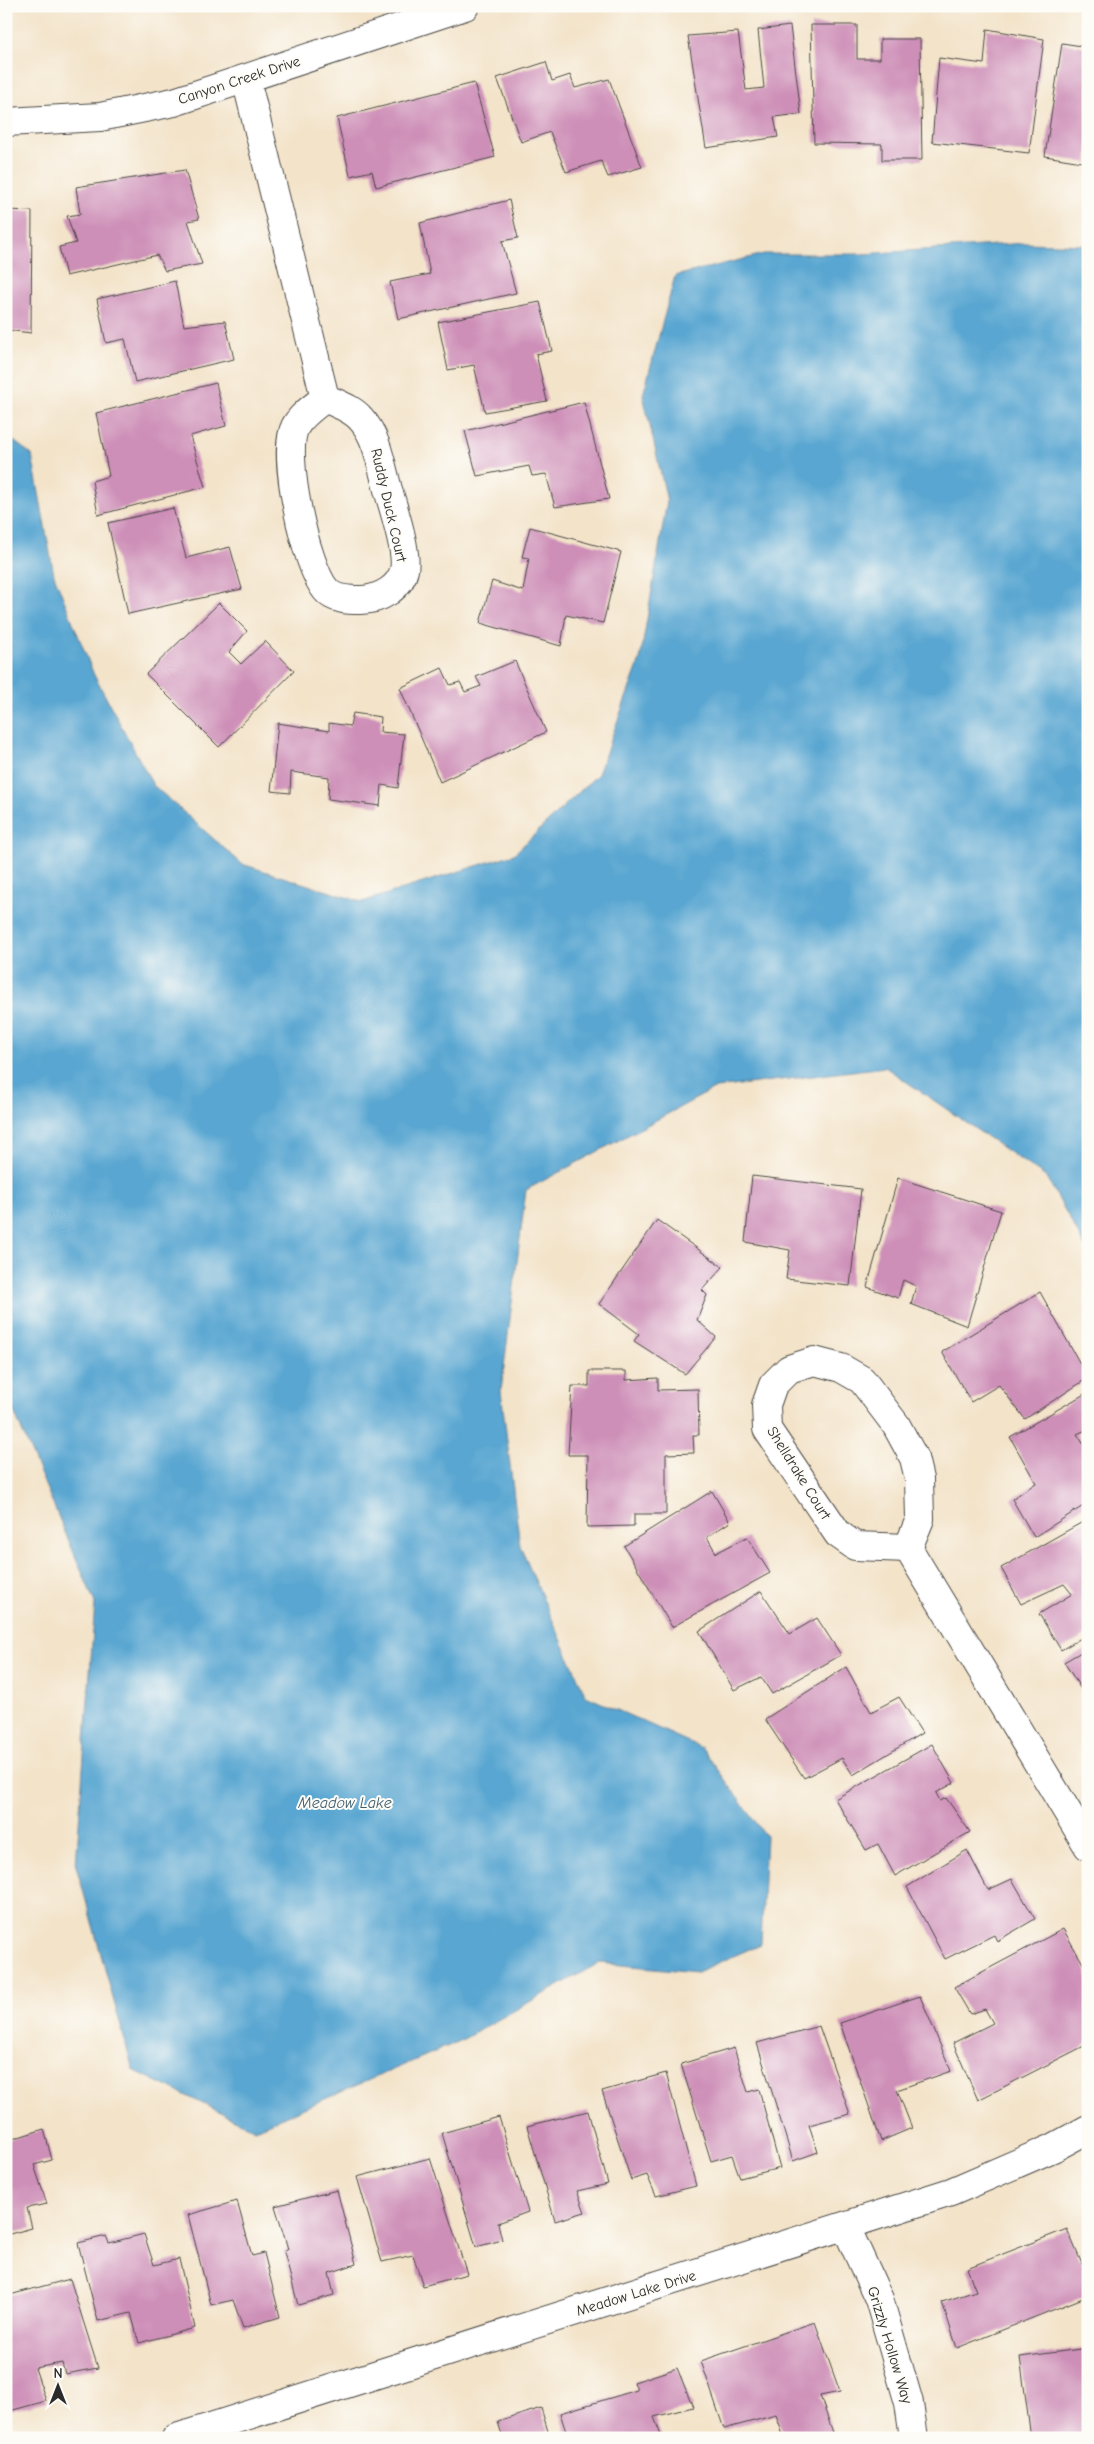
<svg xmlns="http://www.w3.org/2000/svg" width="1094" height="2444" font-family="'Comic Neue',sans-serif">
<style>
.water{fill:#58a6d1;stroke:#42687e}
.building{fill:#cd8eb7}
.lines{fill:none;stroke-linecap:round;stroke-linejoin:round}
.street-casing{stroke:#494743;stroke-width:30}
.street{stroke:#fff;stroke-width:28}
.labels{text-anchor:middle;dominant-baseline:central;stroke-width:4;stroke-linejoin:round;paint-order:stroke}
.street-label{font-size:15px;fill:#2b2b2b;stroke:#fdfcf7}
.water-label{font-size:16px;font-style:italic;fill:#3d5c6d;stroke:#fdfcf7}
</style>
<rect width="100%" height="100%" fill="#fdfcf7"/>
<filter id="ink" filterUnits="userSpaceOnUse"><feTurbulence type="fractalNoise" baseFrequency=".02" numOctaves="2"/><feDisplacementMap in="SourceGraphic" scale="10" xChannelSelector="R" yChannelSelector="G"/><feConvolveMatrix kernelMatrix="1 2 1 2 8 2 1 2 1" color-interpolation-filters="sRGB"/></filter>
<filter id="wash" filterUnits="userSpaceOnUse"><feTurbulence type="fractalNoise" baseFrequency=".0096" numOctaves="4" result="noise"/><feDisplacementMap in="SourceGraphic" scale="20" xChannelSelector="R" yChannelSelector="G"/><feGaussianBlur stdDeviation="1.12" result="paint"/><feColorMatrix in="noise" values="0 0 0 0 0 0 0 0 0 0 0 0 0 0 0 0 0 1.4 0 .05"/><feComposite in="paint" operator="in"/></filter>
<g filter="url(#wash)">
<rect width="100%" height="100%" fill="#f3e3c9"/>
<polygon class="water" points="1026,243 1088,245 1088,1252 1047,1178 885,1067 716,1088 526,1190 501,1391 520,1546 586,1696 702,1748 766,1836 761,1944 697,1972 599,1963 460,2041 255,2129 133,2070 76,1865 95,1603 6,1393 6,435 32,455 54,575 94,675 153,785 242,864 362,902 514,854 598,774 640,660 667,501 643,395 675,276 764,254 862,254"/>
<g id="blocks">
<g class="building">
<polygon points="811,25 857,25 857,59 880,59 880,39 920,39 922,160 882,160 882,144 814,143"/>
<polygon points="790,26 801,114 774,117 778,137 706,148 688,36 738,32 746,90 764,88 758,30"/>
<polygon points="987,29 1044,39 1029,153 932,142 939,58 984,64"/>
<polygon points="1062,43 1088,47 1088,163 1045,156"/>
<polygon points="546,62 552,81 570,75 575,88 609,79 642,167 608,177 601,161 566,172 550,132 521,142 497,78"/>
<polygon points="474,83 495,157 376,187 372,171 350,176 337,118"/>
<polygon points="185,170 199,219 188,221 202,264 165,271 157,255 66,276 59,247 76,243 67,216 80,214 76,187"/>
<polygon points="509,200 518,238 502,241 516,293 398,319 390,282 430,274 420,223"/>
<polygon points="6,210 32,211 31,333 6,330"/>
<polygon points="175,281 184,326 225,321 234,359 135,382 125,339 106,343 97,299"/>
<polygon points="540,302 552,351 536,354 547,401 485,412 474,365 448,370 438,322"/>
<polygon points="216,383 226,426 190,436 205,487 98,515 92,481 109,476 96,413"/>
<polygon points="584,402 609,499 555,507 546,474 532,476 529,466 477,476 465,431"/>
<polygon points="173,508 186,558 230,547 242,589 128,614 108,523"/>
<polygon points="530,527 621,552 603,623 566,615 561,646 480,623 492,581 523,591 529,558 522,557"/>
<polygon points="219,603 247,631 229,652 241,664 265,641 294,671 219,747 146,674"/>
<polygon points="515,661 546,732 440,782 400,688 442,668 450,685 460,682 465,692 481,686 476,677"/>
<polygon points="353,713 381,717 380,732 404,734 398,788 382,785 380,806 328,799 329,777 291,772 290,793 271,791 278,723 329,731 329,723 350,726"/>
<polygon points="752,1176 861,1189 850,1286 786,1279 790,1250 745,1242"/>
<polygon points="898,1178 1001,1211 967,1326 911,1304 916,1286 903,1280 898,1298 867,1287"/>
<polygon points="657,1220 723,1267 702,1290 707,1295 697,1320 716,1337 685,1374 634,1341 639,1334 599,1304"/>
<polygon points="1040,1292 1088,1378 1025,1419 999,1385 971,1402 942,1352"/>
<polygon points="589,1371 626,1371 626,1380 658,1378 658,1390 698,1389 699,1435 693,1435 694,1453 666,1454 666,1514 634,1514 634,1526 587,1527 588,1455 568,1455 572,1386 589,1386"/>
<polygon points="1088,1392 1088,1429 1077,1434 1088,1451 1088,1503 1034,1537 1012,1499 1036,1483 1010,1437"/>
<polygon points="712,1491 730,1522 707,1537 716,1553 747,1537 770,1573 672,1627 624,1546"/>
<polygon points="1088,1519 1088,1634 1061,1650 1039,1614 1072,1594 1064,1584 1021,1604 1001,1568"/>
<polygon points="761,1591 790,1634 817,1618 841,1655 772,1694 761,1677 734,1690 699,1631"/>
<polygon points="1088,1648 1088,1697 1086,1697 1064,1662"/>
<polygon points="846,1667 871,1712 899,1697 922,1733 853,1775 842,1758 804,1778 765,1719"/>
<polygon points="932,1744 954,1783 936,1793 940,1801 946,1798 970,1832 895,1876 878,1844 866,1850 835,1799"/>
<polygon points="967,1850 988,1890 1012,1879 1035,1919 997,1941 994,1935 945,1959 907,1887"/>
<polygon points="1063,1929 1088,1972 1088,2044 978,2100 953,2043 993,2023 985,2009 970,2014 954,1987"/>
<polygon points="920,1996 951,2071 897,2090 912,2128 881,2141 840,2023"/>
<polygon points="819,2026 850,2114 809,2125 818,2152 793,2161 757,2043"/>
<polygon points="734,2048 748,2092 759,2089 780,2168 740,2178 732,2155 711,2161 681,2064"/>
<polygon points="666,2073 696,2186 656,2196 647,2175 631,2180 602,2091"/>
<polygon points="588,2111 608,2184 577,2191 585,2212 555,2221 527,2126"/>
<polygon points="499,2117 528,2212 498,2223 502,2240 476,2247 442,2133"/>
<polygon points="44,2129 52,2160 34,2165 47,2204 27,2208 32,2228 6,2235 6,2141"/>
<polygon points="430,2158 467,2274 423,2286 413,2255 382,2262 357,2177"/>
<polygon points="337,2190 356,2264 329,2273 334,2295 298,2305 284,2252 288,2249 275,2206"/>
<polygon points="237,2201 252,2256 264,2253 280,2317 243,2328 233,2300 211,2305 188,2215"/>
<polygon points="1067,2229 1088,2278 1088,2296 957,2348 942,2302 976,2291 967,2268"/>
<polygon points="144,2234 154,2265 179,2259 195,2328 139,2343 131,2313 98,2321 78,2243 106,2236 109,2243"/>
<polygon points="70,2279 98,2368 65,2374 62,2363 35,2368 46,2401 6,2412 6,2296"/>
<polygon points="815,2322 840,2392 820,2396 835,2438 784,2438 776,2415 724,2429 701,2361"/>
<polygon points="1088,2348 1088,2438 1031,2438 1020,2357"/>
<polygon points="677,2368 693,2407 654,2417 662,2438 568,2438 560,2413 637,2390 634,2382"/>
<polygon points="541,2408 550,2438 503,2438 498,2422"/>
</g>
</g>
</g>
<g filter="url(#ink)">
<use href="#blocks" fill-opacity="0" stroke="#494743" stroke-width="1"/>
<g class="lines">
<g class="street-casing">
<g id="street">
<polyline points="246,79 325,398"/>
<polyline points="6,122 100,117 174,102 465,6"/>
<path d="M325 398C337 404 352 408 361 419 378 437 382 470 389 493 394 510 408 554 404 570 402 579 396 586 389 591 380 597 372 600 361 600 349 600 334 600 326 590 306 567 281 454 295 427 301 415 315 406 325 398Z"/>
<polygon points="814,1361 841,1368 862,1380 896,1425 914,1458 919,1479 920,1519 908,1548 855,1546 838,1534 767,1429 766,1405 773,1385 789,1369"/>
<polyline points="908,1548 1088,1846"/>
<polyline points="846,2227 879,2299 909,2403 914,2438"/>
<polyline points="176,2438 951,2192 1053,2148 1088,2129"/>
</g>
</g>
<use href="#street" class="street"/>
</g>
</g>
<g class="labels">
<g class="street-label">
<text transform="translate(239 80) rotate(-18)">Canyon Creek Drive</text>
<text transform="translate(389 505) rotate(77)">Ruddy Duck Court</text>
<text transform="translate(799 1473) rotate(58)">Shelldrake Court</text>
<text transform="translate(636 2293) rotate(-17)">Meadow Lake Drive</text>
<text transform="translate(890 2345) rotate(73)">Grizzly Hollow Way</text>
</g>
<g class="water-label">
<text x="345" y="1803">Meadow Lake</text>
</g>
</g>
<rect width="1094" height="2444" fill="none" stroke="#fdfcf7" stroke-width="25"/>
<g transform="translate(58 2386)" stroke="#fdfcf7" stroke-width="4" paint-order="stroke">
<path d="M0-4L9 19L0 12L-9 19Z" fill="#2b2b2b"/>
<text y="-8" font-size="14" font-weight="bold" text-anchor="middle" fill="#2b2b2b">N</text>
</g>
</svg>
